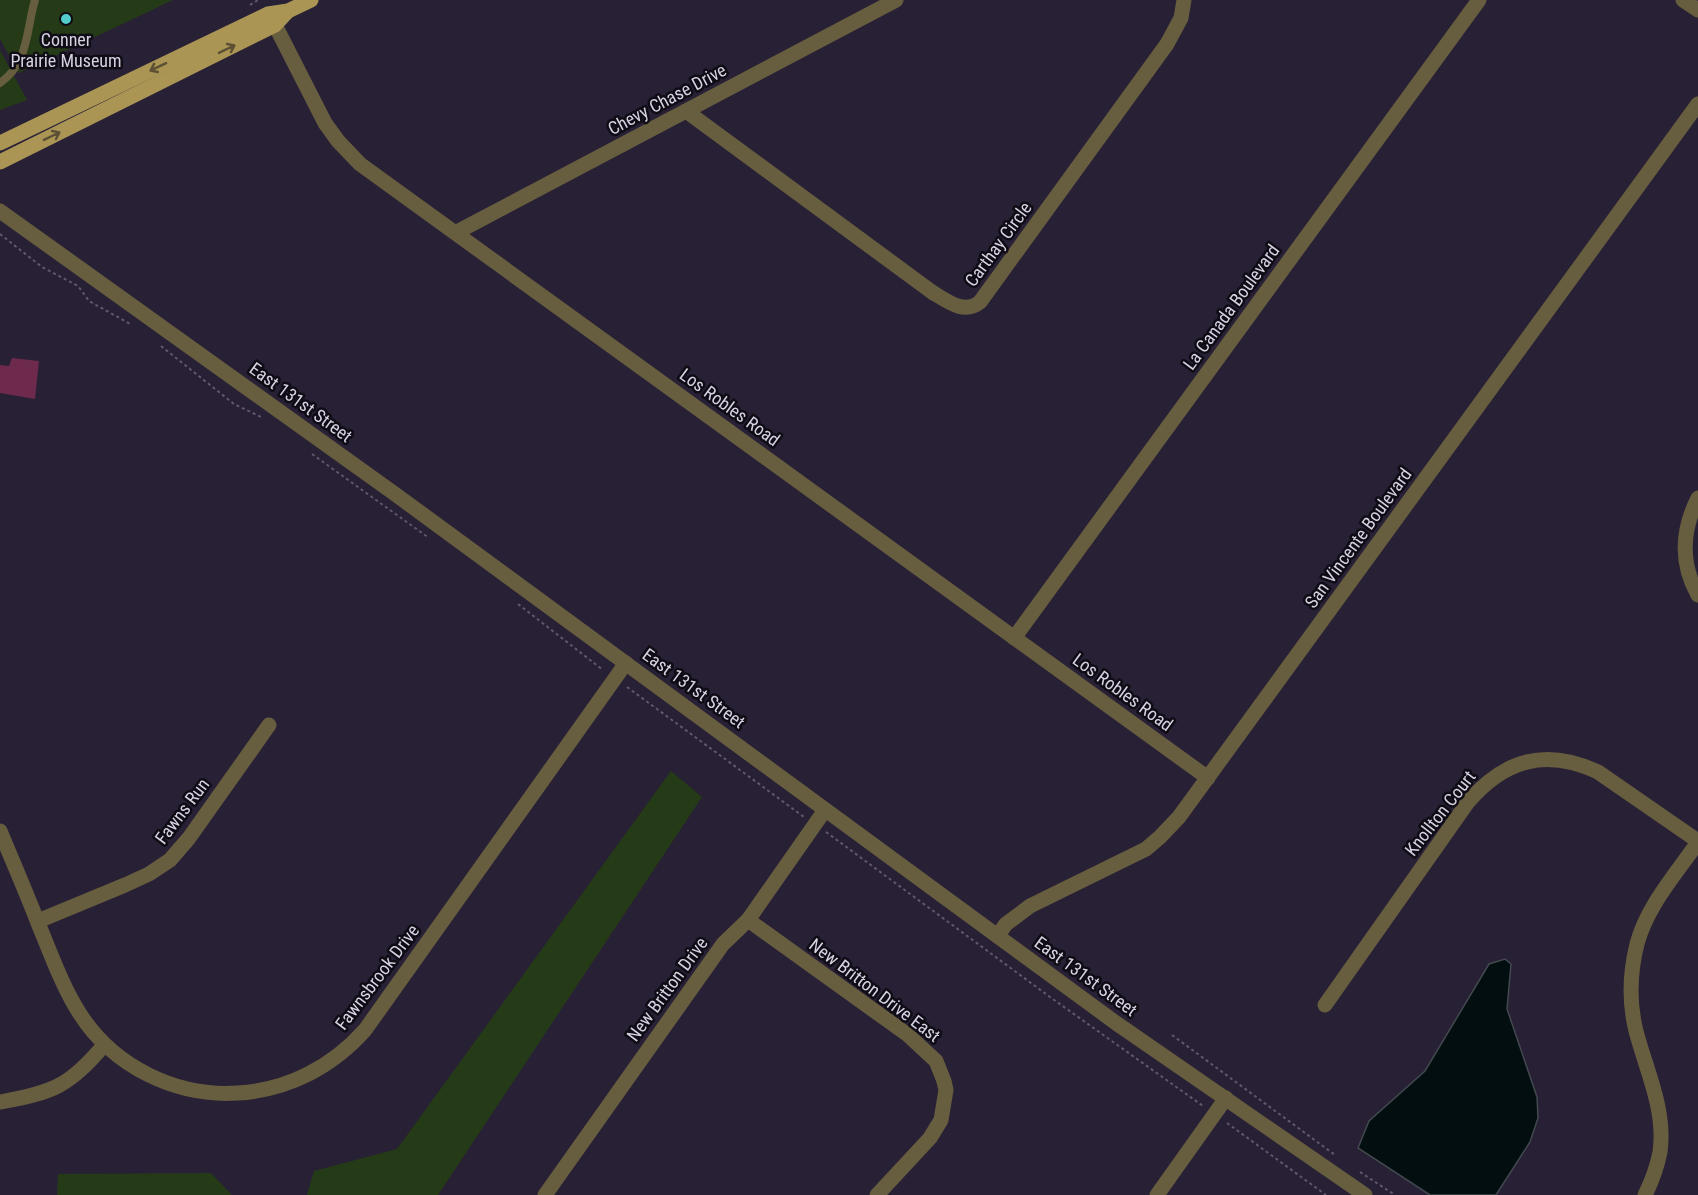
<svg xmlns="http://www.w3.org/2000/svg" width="1698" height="1195" font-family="'Roboto Condensed',sans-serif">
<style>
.green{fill:#253b17}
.water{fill:#020e10;stroke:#42494f;stroke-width:1.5}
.building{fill:#6e2a4c}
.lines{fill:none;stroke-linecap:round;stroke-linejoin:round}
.path{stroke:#60596c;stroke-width:2;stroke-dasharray:3 3;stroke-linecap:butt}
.service{stroke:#675d3f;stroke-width:8}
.minor{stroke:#675d3f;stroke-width:15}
.tertiary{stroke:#675d3f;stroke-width:15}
.primary{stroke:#aa9554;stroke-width:15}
.oneway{stroke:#5c5034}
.poi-dot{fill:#52cdcc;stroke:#0f0c15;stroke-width:2}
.labels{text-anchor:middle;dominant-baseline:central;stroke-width:5;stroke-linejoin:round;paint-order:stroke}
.poi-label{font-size:18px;fill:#d7d2e1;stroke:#0f0c15}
.street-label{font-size:18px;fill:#d7d2e1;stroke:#0f0c15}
</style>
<rect width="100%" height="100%" fill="#282035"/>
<g class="green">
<polygon points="0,0 173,0 19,73 0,39"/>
<polygon points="0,50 27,100 0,110"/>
<polygon points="671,771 702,797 438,1195 307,1195 314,1171 397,1149"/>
<polygon points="211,1173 232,1195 57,1195 58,1174"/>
</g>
<polygon class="water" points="1505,959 1511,964 1507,1009 1537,1097 1538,1118 1530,1142 1496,1195 1430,1195 1358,1148 1369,1121 1425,1071 1489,964"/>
<polygon class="building" points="12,358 39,361 35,399 0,393 0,365 9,366"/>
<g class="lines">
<g class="path">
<polyline points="250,5 258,0"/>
<polyline points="0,234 42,267 78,286 89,301 132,325"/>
<polyline points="161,346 234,404 261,417"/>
<polyline points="312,454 429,538"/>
<polyline points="518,604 603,670"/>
<polyline points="627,687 804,817"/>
<polyline points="826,832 1050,997 1203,1106"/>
<polyline points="1172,1035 1335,1155"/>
<polyline points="1227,1123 1326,1195"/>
<polyline points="1360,1172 1395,1195"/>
</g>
<path class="service" d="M0 83C29 63 26 30 35 0"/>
<g class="minor">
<polyline points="1683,0 1698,10"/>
<polyline points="275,25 325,123 338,141 360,164 1208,778"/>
<path d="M686 111 932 292C947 301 964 315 980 302L1167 44 1181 18 1184 0"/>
<polyline points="457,232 896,0"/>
<path d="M1698 498C1682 530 1680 563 1698 595"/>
<polyline points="1014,638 1479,0"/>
<path d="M0 831C13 862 26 892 38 923 51 954 62 986 80 1014 114 1067 176 1097 238 1093 288 1090 332 1067 365 1030L626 663"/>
<polyline points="748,920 908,1035 936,1061 944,1081 946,1090 941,1120 930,1138 877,1195"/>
<polyline points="38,921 125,885 149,874 170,860 189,838 269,725"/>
<polyline points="998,935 1006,924 1030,906 1146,849 1160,837 1179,817 1698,104"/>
<path d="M1325 1005 1468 802C1505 759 1546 748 1598 772L1698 841"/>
<path d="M0 1102C52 1093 70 1086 104 1045"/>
<polyline points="545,1195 723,944 748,920 825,810"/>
<polyline points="1157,1195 1226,1098"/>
<path d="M1645 1195C1652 1181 1657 1167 1660 1152 1666 1110 1646 1070 1636 1031 1629 1003 1630 972 1637 944 1647 906 1676 874 1698 842"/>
</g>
<polyline class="tertiary" points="0,211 395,494 1116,1023 1365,1195"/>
<g class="primary">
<polyline points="0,143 268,14 288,11 311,0"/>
<polyline points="0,162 275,25 288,11"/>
</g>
</g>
<defs><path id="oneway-shaft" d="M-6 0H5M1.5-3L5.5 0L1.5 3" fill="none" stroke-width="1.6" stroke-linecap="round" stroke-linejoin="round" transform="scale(1.5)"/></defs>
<g class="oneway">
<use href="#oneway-shaft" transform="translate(227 49) rotate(-26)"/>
<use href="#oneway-shaft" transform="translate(158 67) rotate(155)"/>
<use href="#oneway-shaft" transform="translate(52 136) rotate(-26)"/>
</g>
<circle class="poi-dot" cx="66" cy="19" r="6"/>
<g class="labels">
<g class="poi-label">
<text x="66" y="39">Conner<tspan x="66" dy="21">Prairie Museum</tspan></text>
</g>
<g class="street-label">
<text transform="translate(667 99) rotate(-28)">Chevy Chase Drive</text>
<text transform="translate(998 244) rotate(-54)">Carthay Circle</text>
<text transform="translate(1231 307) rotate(-54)">La Canada Boulevard</text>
<text transform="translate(301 402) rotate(36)">East 131st Street</text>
<text transform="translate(730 407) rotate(36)">Los Robles Road</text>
<text transform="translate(1358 538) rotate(-54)">San Vincente Boulevard</text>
<text transform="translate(694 688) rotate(36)">East 131st Street</text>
<text transform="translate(1123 692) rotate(36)">Los Robles Road</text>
<text transform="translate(182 811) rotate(-53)">Fawns Run</text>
<text transform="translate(1440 813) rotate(-52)">Knollton Court</text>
<text transform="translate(1086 976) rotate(36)">East 131st Street</text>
<text transform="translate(377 977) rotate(-53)">Fawnsbrook Drive</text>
<text transform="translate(667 989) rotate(-54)">New Britton Drive</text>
<text transform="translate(875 990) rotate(37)">New Britton Drive East</text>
</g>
</g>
</svg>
